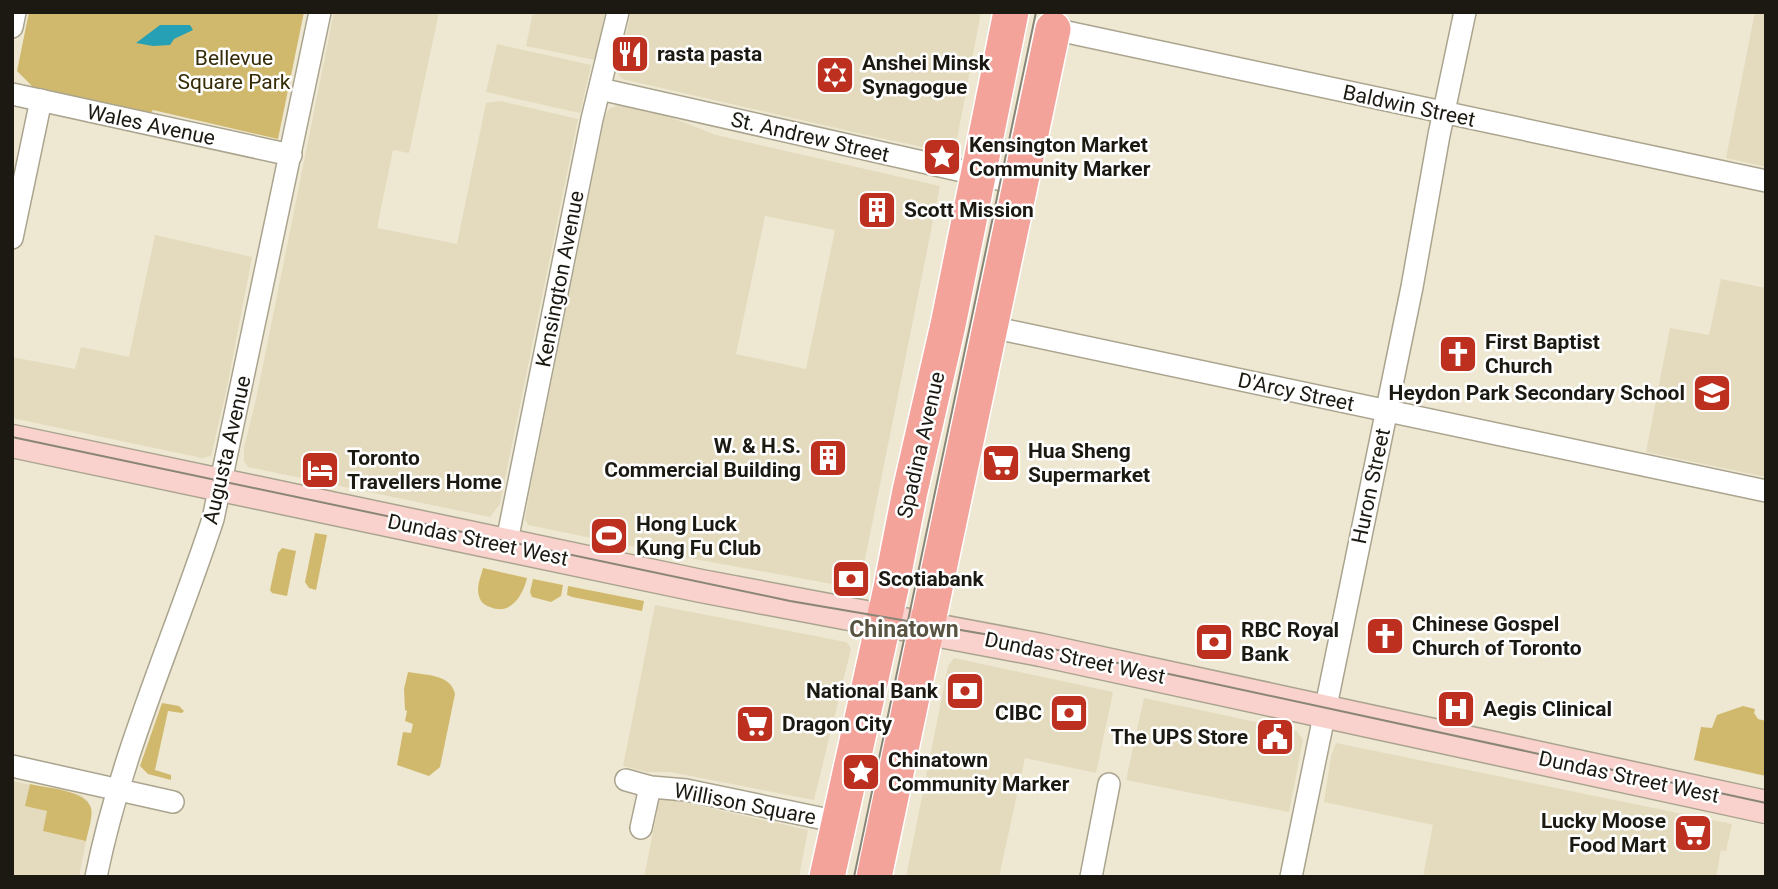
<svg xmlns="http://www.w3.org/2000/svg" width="1778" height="889" font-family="Roboto,sans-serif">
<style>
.built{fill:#e4dbbe;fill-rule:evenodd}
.green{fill:#d0b96d}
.water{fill:#26a0b5}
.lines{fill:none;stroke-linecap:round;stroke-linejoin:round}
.minor-casing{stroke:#aaa48f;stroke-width:24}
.secondary-casing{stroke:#aaa48f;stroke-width:35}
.primary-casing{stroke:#fff;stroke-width:38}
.minor{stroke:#fff;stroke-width:21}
.secondary{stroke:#f9d1cd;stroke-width:32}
.primary{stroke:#f4a39b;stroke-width:35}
.tram{stroke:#8a8677;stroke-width:2}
.labels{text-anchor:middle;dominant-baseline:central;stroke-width:5;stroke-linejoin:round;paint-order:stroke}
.poi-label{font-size:21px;font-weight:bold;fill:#1b1911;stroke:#fff;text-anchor:start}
.park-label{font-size:21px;fill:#352b06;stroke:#fff}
.street-label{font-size:21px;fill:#1b1911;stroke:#fff}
.neighbourhood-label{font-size:23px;font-weight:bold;fill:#595341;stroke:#fff}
</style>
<rect width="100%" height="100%" fill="#eee8d2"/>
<g class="built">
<polygon points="334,12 439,12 409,153 393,150 377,228 457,244 486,103 501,101 578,119 500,504 490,517 248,467 244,461 244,448 257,395"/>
<polygon points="533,12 605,12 595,60 526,46"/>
<polygon points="631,12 981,12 955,150 951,153 875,137 622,79 618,74"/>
<polygon points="1755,12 1766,12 1766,167 1726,158"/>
<polygon points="497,44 591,65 580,113 486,92"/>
<path d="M618 105 670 117 716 135 940 186 859 589 694 559 528 525 525 519 531 484 605 116 609 109ZM765 216 835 230 806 369 736 354Z"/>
<polygon points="155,235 252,257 227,388 211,456 202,458 12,418 12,357 75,369 81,347 129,357"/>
<polygon points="1721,279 1766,288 1766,477 1646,452 1670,328 1709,335"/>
<polygon points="655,605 846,642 849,645 851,649 814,800 670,772 647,772 623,766"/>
<polygon points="954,658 1113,692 1096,773 1025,758 999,877 906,877 948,666"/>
<polygon points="1144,698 1297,731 1303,740 1289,812 1126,780"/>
<polygon points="1336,743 1732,824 1726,851 1721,850 1716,877 1423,877 1433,825 1324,802 1331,756"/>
<polygon points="12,781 81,795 88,801 92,811 79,877 12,877"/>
<polygon points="660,797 808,830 799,877 644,877"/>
</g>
<g class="green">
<polygon points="29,12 304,12 278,139 153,110 150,114 34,88 17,71"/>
<polygon points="315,533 327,535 316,590 309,588 305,582"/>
<polygon points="282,548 296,551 287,596 272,593 270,590 278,553"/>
<path d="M483 568 527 578C523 595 511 616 490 607 484 605 480 601 479 596 476 587 481 577 483 568Z"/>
<polygon points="533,579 563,585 561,596 551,602 532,597 530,592"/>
<polygon points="568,586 644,601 642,611 572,597 567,595"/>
<path d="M408 672C425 675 451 674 455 694L440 767 429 776 397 765 403 732 411 733 413 724 405 721 407 711 405 710 404 689Z"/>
<polygon points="162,703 179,706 184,711 182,713 168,711 155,770 171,775 171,780 148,774 140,766"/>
<polygon points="1743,706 1755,709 1754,713 1758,719 1766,721 1766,776 1694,760 1701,727 1712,728 1717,715"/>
<path d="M30 784C46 788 86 790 91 808 93 818 88 831 86 841L43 831 47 811 25 806Z"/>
</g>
<polygon class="water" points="160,25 190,25 193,30 174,39 170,45 153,46 136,43"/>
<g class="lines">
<g class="minor-casing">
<g id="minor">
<polyline points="12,27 15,12"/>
<polyline points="1053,29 1766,181"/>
<polyline points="600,89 1020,184"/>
<polyline points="12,94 291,155"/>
<polyline points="12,238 41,100"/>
<polyline points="991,327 1766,491"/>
<polyline points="506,546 592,119 618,12"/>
<polyline points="12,766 173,802"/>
<polyline points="626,780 651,787 686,790 839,822"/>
<polyline points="641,828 650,787"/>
<path d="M96 877C121 753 174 638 213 519L320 12"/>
<polyline points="1091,877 1109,784"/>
<polyline points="1291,877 1412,287 1439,135 1465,12"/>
</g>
</g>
<g class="secondary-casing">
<polyline id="secondary" points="12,441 701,586 1041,650 1766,807"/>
</g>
<g class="primary-casing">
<g id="primary">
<polyline points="827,877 891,588 910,491 948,325 1011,12"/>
<polyline points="874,877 1053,29"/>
</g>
</g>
<use href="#minor" class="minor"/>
<use href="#secondary" class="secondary"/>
<use href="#primary" class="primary"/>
<g class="tram">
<polyline points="12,437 790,601 984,634 1081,655 1766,803"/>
<polyline points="854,877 1036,12"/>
</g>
</g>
<defs>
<g id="restaurant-square" transform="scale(2.0125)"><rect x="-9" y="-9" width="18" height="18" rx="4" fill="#bd3020" stroke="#fff"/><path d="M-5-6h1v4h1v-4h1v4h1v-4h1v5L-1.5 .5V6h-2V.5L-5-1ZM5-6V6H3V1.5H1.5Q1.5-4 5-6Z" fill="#fff"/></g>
<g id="synagogue-square" transform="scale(2.0125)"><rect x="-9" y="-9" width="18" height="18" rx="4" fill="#bd3020" stroke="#fff"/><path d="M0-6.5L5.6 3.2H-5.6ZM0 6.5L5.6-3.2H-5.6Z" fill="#fff"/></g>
<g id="sight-square" transform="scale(2.0125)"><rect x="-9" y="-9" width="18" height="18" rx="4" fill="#bd3020" stroke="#fff"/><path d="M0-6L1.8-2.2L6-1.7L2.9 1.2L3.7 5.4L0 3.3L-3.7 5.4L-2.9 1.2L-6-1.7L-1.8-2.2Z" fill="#fff"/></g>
<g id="building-square" transform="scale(2.0125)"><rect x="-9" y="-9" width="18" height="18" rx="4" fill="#bd3020" stroke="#fff"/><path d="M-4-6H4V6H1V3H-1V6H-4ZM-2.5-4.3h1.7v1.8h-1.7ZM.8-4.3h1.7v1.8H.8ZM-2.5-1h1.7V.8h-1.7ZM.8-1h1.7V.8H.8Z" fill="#fff"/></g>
<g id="church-square" transform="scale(2.0125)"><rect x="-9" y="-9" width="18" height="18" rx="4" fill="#bd3020" stroke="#fff"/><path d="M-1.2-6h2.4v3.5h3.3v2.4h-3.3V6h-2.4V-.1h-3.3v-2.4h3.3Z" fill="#fff"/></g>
<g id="school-square" transform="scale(2.0125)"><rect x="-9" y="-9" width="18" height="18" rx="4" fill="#bd3020" stroke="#fff"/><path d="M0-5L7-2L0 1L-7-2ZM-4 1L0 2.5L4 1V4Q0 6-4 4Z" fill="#fff"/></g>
<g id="supermarket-square" transform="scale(2.0125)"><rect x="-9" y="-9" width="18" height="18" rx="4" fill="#bd3020" stroke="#fff"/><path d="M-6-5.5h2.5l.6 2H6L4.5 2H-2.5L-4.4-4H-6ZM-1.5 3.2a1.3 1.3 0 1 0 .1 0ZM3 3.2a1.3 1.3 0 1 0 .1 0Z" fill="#fff"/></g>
<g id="hotel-square" transform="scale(2.0125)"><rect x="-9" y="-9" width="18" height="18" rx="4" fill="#bd3020" stroke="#fff"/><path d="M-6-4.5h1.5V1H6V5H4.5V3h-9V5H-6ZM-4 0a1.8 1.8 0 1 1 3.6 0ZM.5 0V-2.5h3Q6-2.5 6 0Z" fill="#fff"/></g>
<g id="stadium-square" transform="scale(2.0125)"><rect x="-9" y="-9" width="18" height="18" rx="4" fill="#bd3020" stroke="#fff"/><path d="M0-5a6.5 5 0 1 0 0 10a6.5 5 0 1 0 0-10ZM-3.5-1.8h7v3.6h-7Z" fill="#fff"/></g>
<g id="bank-square" transform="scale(2.0125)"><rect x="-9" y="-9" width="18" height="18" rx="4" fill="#bd3020" stroke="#fff"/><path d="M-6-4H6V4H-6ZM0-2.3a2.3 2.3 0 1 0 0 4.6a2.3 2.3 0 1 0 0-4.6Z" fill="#fff"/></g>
<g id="hospital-square" transform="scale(2.0125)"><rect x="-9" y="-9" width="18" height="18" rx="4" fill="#bd3020" stroke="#fff"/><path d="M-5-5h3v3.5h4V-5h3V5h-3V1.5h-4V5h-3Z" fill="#fff"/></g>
<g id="civic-square" transform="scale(2.0125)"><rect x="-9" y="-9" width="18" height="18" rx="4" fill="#bd3020" stroke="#fff"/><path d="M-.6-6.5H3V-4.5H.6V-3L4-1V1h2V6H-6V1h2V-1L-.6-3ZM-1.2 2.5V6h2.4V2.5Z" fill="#fff"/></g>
</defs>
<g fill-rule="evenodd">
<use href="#restaurant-square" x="630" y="54"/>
<use href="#synagogue-square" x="835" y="75"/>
<use href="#sight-square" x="942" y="157"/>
<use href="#building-square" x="877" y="210"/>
<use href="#church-square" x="1458" y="354"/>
<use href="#school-square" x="1712" y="393"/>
<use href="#building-square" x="828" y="458"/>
<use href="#supermarket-square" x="1001" y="463"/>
<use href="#hotel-square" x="320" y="470"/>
<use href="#stadium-square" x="609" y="536"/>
<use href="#bank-square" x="851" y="579"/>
<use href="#church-square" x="1385" y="636"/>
<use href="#bank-square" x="1214" y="642"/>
<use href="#bank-square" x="965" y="691"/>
<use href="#hospital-square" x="1456" y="709"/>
<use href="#bank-square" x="1069" y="713"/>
<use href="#supermarket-square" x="755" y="724"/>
<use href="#civic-square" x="1275" y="737"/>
<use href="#sight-square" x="861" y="772"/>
<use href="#supermarket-square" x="1693" y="833"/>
</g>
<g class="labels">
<g class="poi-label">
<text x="657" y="54">rasta pasta</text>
<text x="862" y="63">Anshei Minsk<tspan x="862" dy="24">Synagogue</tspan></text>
<text x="969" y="145">Kensington Market<tspan x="969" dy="24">Community Marker</tspan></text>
<text x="904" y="210">Scott Mission</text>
<text x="1485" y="342">First Baptist<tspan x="1485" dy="24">Church</tspan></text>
<text x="1685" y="393" text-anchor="end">Heydon Park Secondary School</text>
<text x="801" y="446" text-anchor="end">W. &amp; H.S.<tspan x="801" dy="24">Commercial Building</tspan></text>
<text x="1028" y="451">Hua Sheng<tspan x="1028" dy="24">Supermarket</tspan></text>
<text x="347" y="458">Toronto<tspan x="347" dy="24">Travellers Home</tspan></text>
<text x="636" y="524">Hong Luck<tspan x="636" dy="24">Kung Fu Club</tspan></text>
<text x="878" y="579">Scotiabank</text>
<text x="1412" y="624">Chinese Gospel<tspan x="1412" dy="24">Church of Toronto</tspan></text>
<text x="1241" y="630">RBC Royal<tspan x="1241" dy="24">Bank</tspan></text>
<text x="938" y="691" text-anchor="end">National Bank</text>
<text x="1483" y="709">Aegis Clinical</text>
<text x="1042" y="713" text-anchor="end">CIBC</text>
<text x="782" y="724">Dragon City</text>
<text x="1248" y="737" text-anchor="end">The UPS Store</text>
<text x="888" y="760">Chinatown<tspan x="888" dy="24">Community Marker</tspan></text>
<text x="1666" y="821" text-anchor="end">Lucky Moose<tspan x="1666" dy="24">Food Mart</tspan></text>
</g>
<g class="park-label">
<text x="234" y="58">Bellevue<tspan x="234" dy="24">Square Park</tspan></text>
</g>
<g class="street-label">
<text transform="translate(1409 106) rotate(12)">Baldwin Street</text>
<text transform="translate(151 125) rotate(12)">Wales Avenue</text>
<text transform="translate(810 137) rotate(13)">St. Andrew Street</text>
<text transform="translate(560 279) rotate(-79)">Kensington Avenue</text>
<text transform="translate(1296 392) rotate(12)">D'Arcy Street</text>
<text transform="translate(921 445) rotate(-77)">Spadina Avenue</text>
<text transform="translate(227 450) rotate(-77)">Augusta Avenue</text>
<text transform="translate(1371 486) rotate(-78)">Huron Street</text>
<text transform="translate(478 540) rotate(12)">Dundas Street West</text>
<text transform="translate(1075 658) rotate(12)">Dundas Street West</text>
<text transform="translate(1629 777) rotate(12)">Dundas Street West</text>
<text transform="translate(745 804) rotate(11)">Willison Square</text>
</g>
<g class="neighbourhood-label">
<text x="904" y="629">Chinatown</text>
</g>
</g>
<rect width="1778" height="889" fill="none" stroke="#1b1911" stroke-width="28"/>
</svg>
